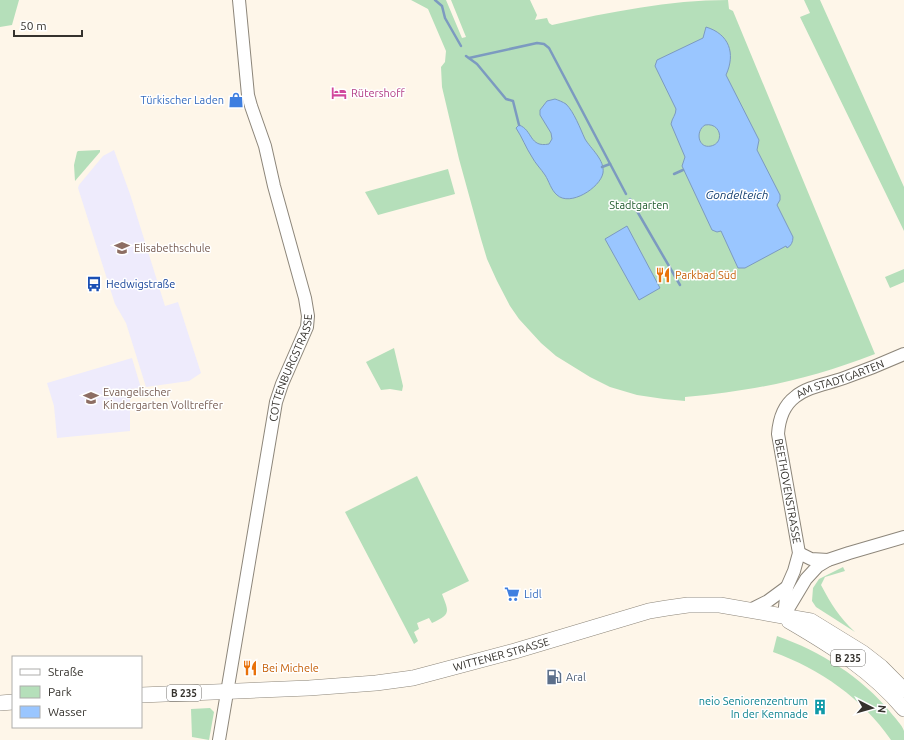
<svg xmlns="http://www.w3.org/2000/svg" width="904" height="740" font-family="Ubuntu,sans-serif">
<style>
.education{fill:#eeebfc}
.green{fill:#b5dfba}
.water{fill:#9ac6ff;stroke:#7c9ac0;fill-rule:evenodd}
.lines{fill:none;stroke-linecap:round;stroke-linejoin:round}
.stream{stroke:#7c9ac0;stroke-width:2.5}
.tertiary-casing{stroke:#8d867a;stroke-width:14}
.primary-casing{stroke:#8d867a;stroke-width:16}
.tertiary{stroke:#fff;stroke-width:12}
.primary{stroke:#fff;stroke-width:15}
.labels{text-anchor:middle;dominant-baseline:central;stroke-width:3;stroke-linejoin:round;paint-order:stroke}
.shield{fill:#fff;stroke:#72706c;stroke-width:1}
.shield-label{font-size:10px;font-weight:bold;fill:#35322d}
.hotel-label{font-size:11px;fill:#b23c85;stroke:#fff;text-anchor:start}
.shop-label{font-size:11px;fill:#366cbe;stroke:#fff;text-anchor:end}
.park-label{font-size:11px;fill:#1d592a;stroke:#fff}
.education-label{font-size:11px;fill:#785e54;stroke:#fff;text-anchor:start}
.food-label{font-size:11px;fill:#c56008;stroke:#fff;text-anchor:start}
.transit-label{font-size:11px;fill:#164399;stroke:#fff;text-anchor:start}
.street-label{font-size:11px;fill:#35322d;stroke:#fff}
.service-label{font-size:11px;fill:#4e5e75;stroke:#fff;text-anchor:start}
.culture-label{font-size:11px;fill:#0d838f;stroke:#fff;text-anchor:end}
.water-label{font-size:12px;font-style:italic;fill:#133e70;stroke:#fff}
</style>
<rect width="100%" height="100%" fill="#fef6e9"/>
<g class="education">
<polygon points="114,150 130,194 165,306 178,302 201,373 189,381 146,387 126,323 115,304 78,188 79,185 103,156"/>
<polygon points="132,358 141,388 130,389 130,431 57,438 54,406 47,383"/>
</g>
<g class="green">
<polygon points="0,0 19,0 12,25 0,27"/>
<path d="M411 0H446L462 38 466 37 451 0H530L537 15 535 20 547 18 549 23 552 25C610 12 669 0 728 0L729 9 733 11 875 354C810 379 755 391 685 397V401L664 399 637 395 610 387 590 377 556 356 541 343 519 319 510 306 497 281 487 259 481 239 459 159 442 87 441 67 445 62 446 51 428 9Z"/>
<polygon points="804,0 820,0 904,187 904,231 800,17 810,13"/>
<polygon points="100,150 100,152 75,181 74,165 77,152 78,151"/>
<polygon points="448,169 455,194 378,215 365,192"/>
<polygon points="904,269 904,282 890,288 885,277"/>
<polygon points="394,348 403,386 402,391 390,389 381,390 366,362"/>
<path d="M417 476 469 581 442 594C449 612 451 614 432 623L429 618 417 623 419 629 414 632 418 641 414 644 345 512Z"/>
<path d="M843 567 845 571 825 577 821 585C831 604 839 617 855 632L816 607 812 601 813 588 819 579Z"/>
<path d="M777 636C820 651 862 677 891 713 895 718 902 725 904 731 904 733 904 737 904 740H891C862 698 820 669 773 652Z"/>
<polygon points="210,708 214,712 209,740 192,737 191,709"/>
</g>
<g class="water">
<path d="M706 27C729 34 736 53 726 75L759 140 757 150 780 195V200L777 205 793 237C793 242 791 246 787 248L786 246 745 268H738L721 231 717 232 712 230 682 166 685 157 671 124C672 118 676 115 676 109L655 66 657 60 703 38ZM705 125C721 122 725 143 711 146 698 149 695 131 705 125Z"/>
<path d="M555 99C558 100 563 102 566 104 574 112 580 128 585 139 591 149 605 160 603 173 600 188 570 207 557 195 551 190 549 181 545 175 541 169 535 163 532 157 526 148 522 137 516 128L519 125C533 130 529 148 549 144L552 139 551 133 540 115V110L547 101Z"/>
<polygon points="627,226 660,288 639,300 605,239"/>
</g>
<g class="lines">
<g class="stream">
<polyline points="435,0 442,6 445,18 461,46"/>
<polyline points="466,56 477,64 506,99 513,101 519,125"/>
<polyline points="469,58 537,43 544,44 549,48 626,194"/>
<polyline points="602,167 610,164"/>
<polyline points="674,174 683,170"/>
<polyline points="630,199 680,285"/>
</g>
<g class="tertiary-casing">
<g id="tertiary">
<polyline points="799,553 811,559 828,560"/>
<polyline points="752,609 768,601 787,587"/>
<polyline points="785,614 806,579 818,566 828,560 849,553 904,537"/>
<path id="s1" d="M784 617 787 587 794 571 799 553 778 434C779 420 783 406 795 397 808 386 828 384 844 378 864 371 884 363 904 354"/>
<path id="s2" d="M219 740 276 402 282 384 307 327 308 316 305 298 274 186 265 146 251 106 248 95 239 0"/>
</g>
</g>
<g class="primary-casing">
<g id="primary">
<path d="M789 621C832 646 872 671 904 709"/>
<path id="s3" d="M141 695 309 688 376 683 413 678 515 651 649 611 667 608 688 605H720L811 621 863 653 881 667 904 690"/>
<polyline points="0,703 13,702"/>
</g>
</g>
<use href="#tertiary" class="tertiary"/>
<use href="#primary" class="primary"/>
</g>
<defs>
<g id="hotel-bare" transform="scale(1.2)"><path d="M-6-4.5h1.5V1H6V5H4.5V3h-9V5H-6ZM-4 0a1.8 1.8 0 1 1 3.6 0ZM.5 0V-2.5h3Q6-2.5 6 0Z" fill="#d1479c" stroke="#fff" stroke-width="2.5" paint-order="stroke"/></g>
<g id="shop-bare" transform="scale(1.2)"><path d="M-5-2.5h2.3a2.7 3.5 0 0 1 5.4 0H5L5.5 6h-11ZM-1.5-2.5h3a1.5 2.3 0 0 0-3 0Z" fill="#3f7fe0" stroke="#fff" stroke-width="2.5" paint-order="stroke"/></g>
<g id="school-bare" transform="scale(1.2)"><path d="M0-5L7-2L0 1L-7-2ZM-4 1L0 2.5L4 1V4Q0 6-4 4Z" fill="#8d6e63" stroke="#fff" stroke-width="2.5" paint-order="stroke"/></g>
<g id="restaurant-bare" transform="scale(1.2)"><path d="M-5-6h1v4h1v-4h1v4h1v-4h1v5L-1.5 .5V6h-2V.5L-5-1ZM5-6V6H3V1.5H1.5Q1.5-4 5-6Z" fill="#e8710a" stroke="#fff" stroke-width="2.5" paint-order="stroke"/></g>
<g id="bus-bare" transform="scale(1.2)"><path d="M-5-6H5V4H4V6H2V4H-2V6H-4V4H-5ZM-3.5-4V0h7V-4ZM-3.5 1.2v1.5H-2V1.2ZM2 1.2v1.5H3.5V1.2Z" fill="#1a4fb4" stroke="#fff" stroke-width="2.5" paint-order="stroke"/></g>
<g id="supermarket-bare" transform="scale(1.2)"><path d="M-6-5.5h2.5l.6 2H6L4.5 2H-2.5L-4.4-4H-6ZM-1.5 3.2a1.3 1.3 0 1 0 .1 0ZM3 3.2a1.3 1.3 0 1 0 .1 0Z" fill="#3f7fe0" stroke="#fff" stroke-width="2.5" paint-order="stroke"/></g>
<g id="fuel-bare" transform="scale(1.2)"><path d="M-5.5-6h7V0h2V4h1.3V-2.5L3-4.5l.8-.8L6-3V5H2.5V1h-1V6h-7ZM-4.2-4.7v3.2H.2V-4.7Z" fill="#5c6f8a" stroke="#fff" stroke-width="2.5" paint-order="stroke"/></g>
<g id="building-bare" transform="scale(1.2)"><path d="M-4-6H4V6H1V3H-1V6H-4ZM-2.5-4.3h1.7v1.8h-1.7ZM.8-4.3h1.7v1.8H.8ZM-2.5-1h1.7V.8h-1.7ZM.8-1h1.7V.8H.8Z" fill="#0f9aa8" stroke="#fff" stroke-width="2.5" paint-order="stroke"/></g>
</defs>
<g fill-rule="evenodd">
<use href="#hotel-bare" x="339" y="93"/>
<use href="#shop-bare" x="236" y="100"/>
<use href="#school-bare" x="122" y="248"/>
<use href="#restaurant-bare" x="663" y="275"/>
<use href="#bus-bare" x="94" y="284"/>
<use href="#school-bare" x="91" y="398"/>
<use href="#supermarket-bare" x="512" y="594"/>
<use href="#restaurant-bare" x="250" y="668"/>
<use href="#fuel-bare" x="554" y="677"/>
<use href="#building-bare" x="820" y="707"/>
</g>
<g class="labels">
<g class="shield">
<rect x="831" y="650" width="34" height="16" rx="3"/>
<rect x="167" y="685" width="34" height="16" rx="3"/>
</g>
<g class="shield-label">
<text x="848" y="658">B 235</text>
<text x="184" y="693">B 235</text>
</g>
<g class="hotel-label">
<text x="351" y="93">Rütershoff</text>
</g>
<g class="shop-label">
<text x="224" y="100">Türkischer Laden</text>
<text x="524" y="594" text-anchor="start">Lidl</text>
</g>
<g class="park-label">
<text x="639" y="205">Stadtgarten</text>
</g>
<g class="education-label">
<text x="134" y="248">Elisabethschule</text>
<text x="103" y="392">Evangelischer<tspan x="103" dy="13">Kindergarten Volltreffer</tspan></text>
</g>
<g class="food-label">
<text x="675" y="275">Parkbad Süd</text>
<text x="262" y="668">Bei Michele</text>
</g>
<g class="transit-label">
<text x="106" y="284">Hedwigstraße</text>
</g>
<g class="street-label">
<text stroke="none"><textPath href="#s2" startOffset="380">COTTENBURGSTRASSE</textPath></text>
<text stroke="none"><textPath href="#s1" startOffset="278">AM STADTGARTEN</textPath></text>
<text transform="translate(788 491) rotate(80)">BEETHOVENSTRASSE</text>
<text stroke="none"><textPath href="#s3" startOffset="364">WITTENER STRASSE</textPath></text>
</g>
<g class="service-label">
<text x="566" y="677">Aral</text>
</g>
<g class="culture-label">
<text x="808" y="701">neio Seniorenzentrum<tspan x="808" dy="13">In der Kemnade</tspan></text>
</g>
<g class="water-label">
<text x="737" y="194">Gondelteich</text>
</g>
</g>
<rect x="12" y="656" width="130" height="72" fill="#ffffff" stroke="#aeadab"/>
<rect x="20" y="669" width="20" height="6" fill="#ffffff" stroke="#aeadab"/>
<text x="48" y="676" font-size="12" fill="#35322d">Straße</text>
<rect x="20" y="686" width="20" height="12" fill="#b5dfba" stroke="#aeadab"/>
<text x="48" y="696" font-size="12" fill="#35322d">Park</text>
<rect x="20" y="706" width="20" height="12" fill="#9ac6ff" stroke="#aeadab"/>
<text x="48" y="716" font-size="12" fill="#35322d">Wasser</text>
<g transform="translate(872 708) rotate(96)" stroke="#ffffff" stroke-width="3" paint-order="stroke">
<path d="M0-3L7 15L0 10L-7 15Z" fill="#35322d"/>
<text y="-6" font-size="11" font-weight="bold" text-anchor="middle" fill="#35322d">N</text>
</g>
<path d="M14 30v6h68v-6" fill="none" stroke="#35322d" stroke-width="2"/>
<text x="20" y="30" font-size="12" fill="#35322d" stroke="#ffffff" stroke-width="3" paint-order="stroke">50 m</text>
</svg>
